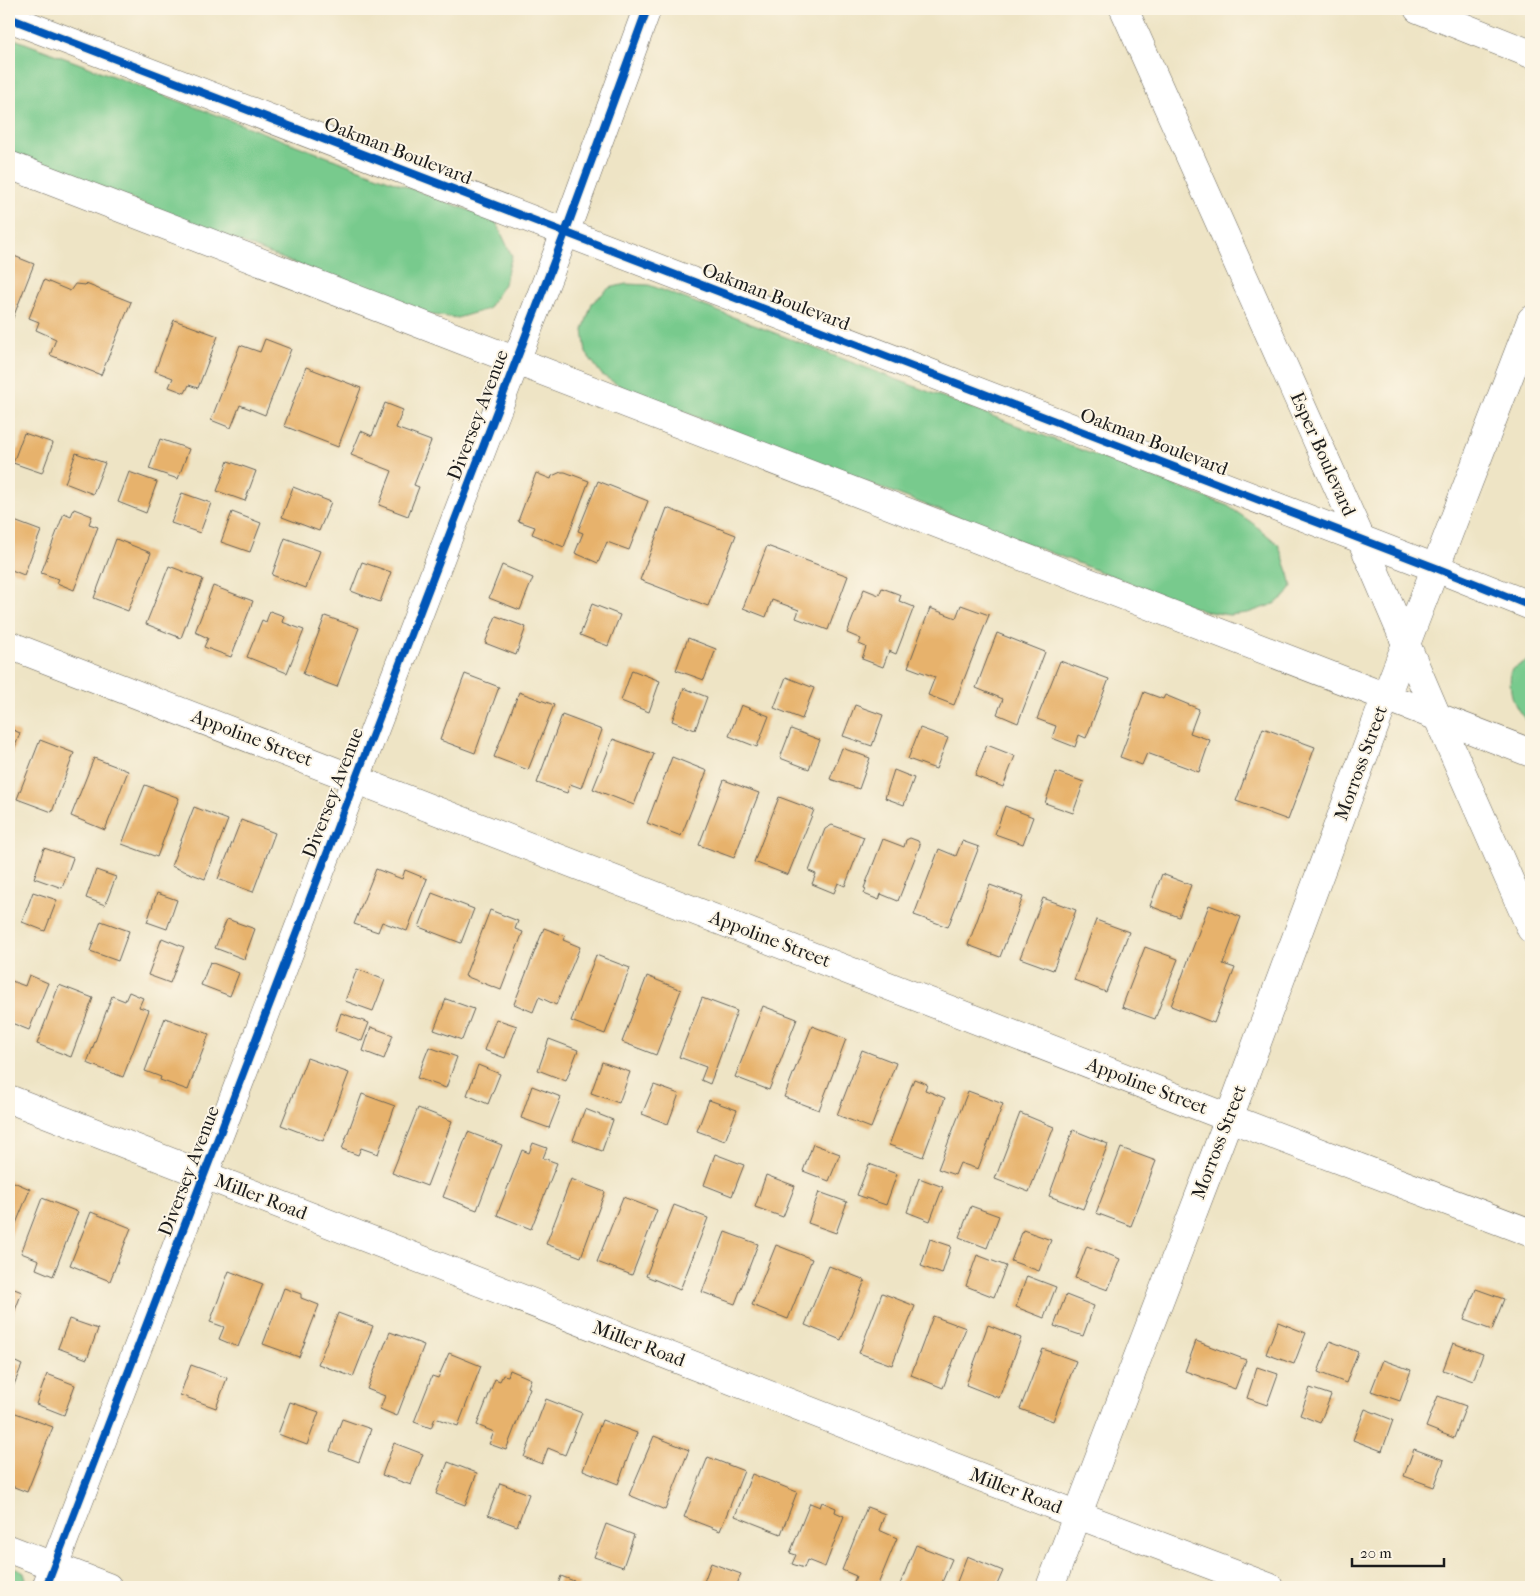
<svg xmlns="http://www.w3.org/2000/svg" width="1540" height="1596" font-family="'IM FELL French Canon',serif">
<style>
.green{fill:#78ca8d;stroke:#4a7354}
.building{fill:#e7b26c}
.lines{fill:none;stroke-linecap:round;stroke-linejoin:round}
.minor-casing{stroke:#666257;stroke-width:29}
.tertiary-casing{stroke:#666257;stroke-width:29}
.minor{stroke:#fff;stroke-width:28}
.tertiary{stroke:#fff;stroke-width:28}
.cycleway-casing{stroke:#fcf5e5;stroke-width:11}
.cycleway{stroke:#0057b8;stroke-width:8}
.labels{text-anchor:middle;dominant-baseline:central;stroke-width:4;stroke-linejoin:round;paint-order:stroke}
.street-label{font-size:19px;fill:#1c1c1c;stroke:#fcf5e5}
</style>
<rect width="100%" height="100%" fill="#fcf5e5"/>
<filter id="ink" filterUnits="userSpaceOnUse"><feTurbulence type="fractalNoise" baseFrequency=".02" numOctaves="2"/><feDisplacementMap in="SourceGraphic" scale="10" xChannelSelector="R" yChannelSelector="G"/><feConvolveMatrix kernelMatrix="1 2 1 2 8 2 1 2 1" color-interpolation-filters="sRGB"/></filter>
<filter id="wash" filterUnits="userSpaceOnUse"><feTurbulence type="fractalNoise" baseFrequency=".0096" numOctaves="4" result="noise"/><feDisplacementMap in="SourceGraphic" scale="20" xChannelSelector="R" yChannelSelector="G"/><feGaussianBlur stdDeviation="1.12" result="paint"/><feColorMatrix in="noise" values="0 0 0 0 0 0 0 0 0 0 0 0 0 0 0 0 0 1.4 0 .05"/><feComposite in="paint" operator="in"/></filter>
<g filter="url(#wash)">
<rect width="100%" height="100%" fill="#eee4c5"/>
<g class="green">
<polygon points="9,37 495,220 512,256 504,284 488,309 457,318 423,314 9,151"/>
<polygon points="626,284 649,285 1228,506 1251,522 1278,544 1289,574 1292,586 1287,595 1274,604 1248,613 1229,615 1203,611 628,391 602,375 586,353 583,330 592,303 609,288"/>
<path d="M1531 658V726C1514 708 1508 695 1511 670Z"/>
<polygon points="9,1564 24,1573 27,1583 24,1587 9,1587"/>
</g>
<g id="blocks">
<g class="building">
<polygon points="9,254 34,264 9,328"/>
<polygon points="44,280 70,291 75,284 85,285 86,284 131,302 101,375 50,355 56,339 36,330 39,322 29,318"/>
<polygon points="174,320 218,336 198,388 189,385 185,393 169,387 173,378 155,371"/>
<polygon points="265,339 291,349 265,415 240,405 231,428 211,420 240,345 260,352"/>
<polygon points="306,367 361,388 338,447 284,426"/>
<polygon points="385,403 403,410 396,428 431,441 414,485 419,487 408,516 379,505 392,471 351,455 361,431 372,436"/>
<polygon points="24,433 53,443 42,473 13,463"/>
<polygon points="160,439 189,449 178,479 149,469"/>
<polygon points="76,453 105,463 93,494 65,483"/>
<polygon points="228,461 256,471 245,501 217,491"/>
<polygon points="129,472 157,482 146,513 118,502"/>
<polygon points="561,472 565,472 589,481 564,547 532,534 535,527 518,521 536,473 551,479 552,476"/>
<polygon points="598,481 648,501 629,550 607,542 598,563 575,553 583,533 578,531"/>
<polygon points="293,487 331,502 319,531 282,517"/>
<polygon points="182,493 211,503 200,533 171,523"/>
<polygon points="667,508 736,535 708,606 640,580"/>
<polygon points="74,509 92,516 89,524 98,527 74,590 57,583 59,579 41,573 64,513 71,516"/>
<polygon points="232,512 261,523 250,552 221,542"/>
<polygon points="9,519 41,531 24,575 9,569"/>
<polygon points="285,538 320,551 306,588 272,575"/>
<polygon points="116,539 151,553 128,611 94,598"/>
<polygon points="767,546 848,576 828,630 796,618 799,610 772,600 766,617 743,608"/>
<polygon points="362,562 391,572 380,602 351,591"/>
<polygon points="502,565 533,578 520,610 489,598"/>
<polygon points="169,566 203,579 181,638 146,624"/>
<polygon points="213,586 253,601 231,657 204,647 208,638 195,632"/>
<polygon points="882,588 901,595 899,601 914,607 896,654 889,651 883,667 862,659 866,647 859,644 861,639 847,633 864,589 879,595"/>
<polygon points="592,604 620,615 608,646 580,635"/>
<polygon points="961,605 989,615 954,705 928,695 935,677 908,667 930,608 956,618"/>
<polygon points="270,611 284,616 282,622 304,630 287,673 247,657 262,620 266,622"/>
<polygon points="325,616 359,628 337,687 303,674"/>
<polygon points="496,616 526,627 516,655 485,643"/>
<polygon points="997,633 1045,652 1018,723 997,714 1003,699 976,688"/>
<polygon points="688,638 716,649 704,680 676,670"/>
<polygon points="1060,661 1109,679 1086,738 1079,735 1075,747 1052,738 1056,726 1037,719"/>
<polygon points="632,670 660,681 649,712 621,701"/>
<polygon points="465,674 499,687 475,753 440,740"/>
<polygon points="786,677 814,688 802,719 774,708"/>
<polygon points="684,688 707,697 695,730 672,721"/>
<polygon points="519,692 554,705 528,770 494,757"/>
<polygon points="1144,692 1163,699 1165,695 1199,709 1190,733 1210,740 1199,772 1147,753 1142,765 1120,757"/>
<polygon points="741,705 769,716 757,747 729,736"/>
<polygon points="855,705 883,715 872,746 843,736"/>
<polygon points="562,715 602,730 581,788 570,784 567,793 537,783"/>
<polygon points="9,728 20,733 9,763"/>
<polygon points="920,728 948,738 936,769 908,759"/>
<polygon points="1263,728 1315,747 1288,820 1236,801"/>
<polygon points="791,729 820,740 809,769 780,758"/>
<polygon points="613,739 654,754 634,805 593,789"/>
<polygon points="40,740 74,753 52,812 17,799"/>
<polygon points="987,745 1015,756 1003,787 975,776"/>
<polygon points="842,748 870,758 859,789 830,779"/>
<polygon points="672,757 707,771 681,836 647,823"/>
<polygon points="94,758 128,771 105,830 71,816"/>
<polygon points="894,770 914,778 904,805 885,798"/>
<polygon points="1056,772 1084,782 1073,813 1045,803"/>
<polygon points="724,780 759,793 734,858 699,845"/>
<polygon points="145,785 179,798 157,857 122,844"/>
<polygon points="779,797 814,810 788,875 754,862"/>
<polygon points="1005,806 1033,817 1023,844 995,834"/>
<polygon points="194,807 228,820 205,879 171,866"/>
<polygon points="241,820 275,833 253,892 218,879"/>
<polygon points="832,825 864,837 845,886 838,883 834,893 812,884 816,874 809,871 825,829"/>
<polygon points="910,838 918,841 920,845 898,901 881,894 879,900 864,894 866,889 864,888 883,839 904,847 906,840"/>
<polygon points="962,841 979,847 948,927 914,915 939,849 956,856"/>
<polygon points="44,848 73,858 62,888 34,878"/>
<polygon points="376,869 402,879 405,870 427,879 407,931 382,922 378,932 354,924"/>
<polygon points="96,870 116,877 105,905 86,898"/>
<polygon points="1162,874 1191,885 1179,917 1150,906"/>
<polygon points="990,885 1023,897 1000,957 968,945"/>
<polygon points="33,892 57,900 45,931 22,922"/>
<polygon points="157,893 177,900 167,929 147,922"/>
<polygon points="432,893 474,909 461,943 419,927"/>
<polygon points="1043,898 1076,910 1053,970 1020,958"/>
<polygon points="1209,905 1241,917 1223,964 1235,968 1214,1023 1171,1006"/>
<polygon points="490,910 518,921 515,929 523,932 501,990 465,976"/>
<polygon points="227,919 255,929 244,959 215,948"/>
<polygon points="1096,920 1129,932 1106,992 1074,980"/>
<polygon points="101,921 129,931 118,961 90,951"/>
<polygon points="544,928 565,936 563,940 580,947 556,1005 539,997 533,1012 514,1004"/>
<polygon points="162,938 184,947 170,983 148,975"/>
<polygon points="1145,947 1178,959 1155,1019 1122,1007"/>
<polygon points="596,955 630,968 605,1034 571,1021"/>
<polygon points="210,962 239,973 230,996 201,985"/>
<polygon points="357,969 385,980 373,1011 345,1001"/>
<polygon points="29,975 48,983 29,1030 9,1022 9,980 25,986"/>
<polygon points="647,976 681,990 656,1055 622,1042"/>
<polygon points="59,985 93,998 71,1057 37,1044"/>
<polygon points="129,992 143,998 139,1007 149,1010 123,1077 87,1063 112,996 125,1001"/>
<polygon points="702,998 737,1011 710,1084 701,1080 706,1067 679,1057"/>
<polygon points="446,999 474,1009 462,1040 434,1030"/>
<polygon points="763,1006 797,1019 769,1090 735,1077"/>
<polygon points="341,1013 369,1023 362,1041 335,1031"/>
<polygon points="165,1018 209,1034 188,1090 160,1080 161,1077 145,1071"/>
<polygon points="496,1019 517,1026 505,1058 484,1050"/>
<polygon points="812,1026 846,1039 819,1110 784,1097"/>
<polygon points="371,1027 393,1035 384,1059 363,1051"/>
<polygon points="549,1039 578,1050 566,1081 538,1070"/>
<polygon points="429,1047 457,1057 446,1088 417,1078"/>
<polygon points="862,1050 896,1063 871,1128 837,1115"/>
<polygon points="307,1058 349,1073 323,1141 281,1125"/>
<polygon points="602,1062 630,1072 619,1103 591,1093"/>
<polygon points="478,1065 500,1074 488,1104 467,1095"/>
<polygon points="914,1079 927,1084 925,1090 945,1098 923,1157 889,1145"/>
<polygon points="654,1085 679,1094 668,1124 642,1114"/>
<polygon points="532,1086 561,1097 549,1128 521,1118"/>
<polygon points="968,1091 1003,1104 978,1169 960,1163 955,1175 938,1169"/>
<polygon points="362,1094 395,1106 378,1154 361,1148 358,1155 342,1149"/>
<polygon points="709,1100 737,1110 725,1141 697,1131"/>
<polygon points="418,1108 452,1121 427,1186 392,1173"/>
<polygon points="585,1109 613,1120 602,1151 573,1140"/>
<polygon points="1020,1113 1054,1127 1029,1192 995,1179"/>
<polygon points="1073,1130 1108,1144 1083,1209 1049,1196"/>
<polygon points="468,1132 502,1145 477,1210 443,1197"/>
<polygon points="533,1143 547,1148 543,1158 557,1163 531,1229 497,1215 522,1150 529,1153"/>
<polygon points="813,1144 840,1154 829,1181 803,1171"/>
<polygon points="1121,1148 1156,1161 1131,1226 1096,1213"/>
<polygon points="715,1154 744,1165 732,1196 704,1185"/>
<polygon points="869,1164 897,1174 886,1205 857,1195"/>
<polygon points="766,1175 795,1186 783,1217 755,1207"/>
<polygon points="919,1178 943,1187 930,1221 907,1212"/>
<polygon points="571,1179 605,1192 581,1257 546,1244"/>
<polygon points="9,1180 30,1189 9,1241"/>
<polygon points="819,1192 847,1202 836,1233 808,1223"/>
<polygon points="623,1197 657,1210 632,1275 597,1262"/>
<polygon points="42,1198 78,1212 53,1276 36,1269 39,1260 21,1253"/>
<polygon points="674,1205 708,1218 680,1290 646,1276"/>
<polygon points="971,1206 999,1216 987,1248 959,1237"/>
<polygon points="91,1212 131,1228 110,1281 70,1265"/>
<polygon points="1023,1230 1051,1240 1039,1271 1011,1261"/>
<polygon points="725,1232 758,1244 735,1304 702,1292"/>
<polygon points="930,1239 951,1246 942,1274 921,1266"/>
<polygon points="776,1245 812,1259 788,1319 752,1305"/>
<polygon points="1087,1246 1120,1259 1108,1290 1075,1278"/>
<polygon points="977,1255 1006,1266 994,1297 966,1286"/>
<polygon points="829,1266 865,1280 841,1340 805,1325"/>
<polygon points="229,1271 263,1284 238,1347 219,1339 224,1327 210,1322"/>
<polygon points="1027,1276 1056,1287 1044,1318 1016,1307"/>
<polygon points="9,1287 22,1292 9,1326"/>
<polygon points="284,1288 301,1294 301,1298 319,1305 299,1357 263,1344"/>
<polygon points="1476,1289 1504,1299 1492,1330 1464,1320"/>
<polygon points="882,1293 915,1306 892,1365 859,1353"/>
<polygon points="1066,1295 1094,1306 1083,1336 1054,1326"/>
<polygon points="338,1313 373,1326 353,1377 318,1364"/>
<polygon points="933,1316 966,1328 943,1388 911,1375"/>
<polygon points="69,1319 98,1329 87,1359 58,1348"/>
<polygon points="1278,1322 1306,1333 1294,1364 1266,1354"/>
<polygon points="988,1325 1021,1338 999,1398 966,1385"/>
<polygon points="390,1332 424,1345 397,1416 380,1409 385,1396 367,1389"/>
<polygon points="1196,1341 1246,1360 1235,1389 1185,1371"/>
<polygon points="1330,1341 1358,1352 1346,1383 1318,1372"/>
<polygon points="1453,1343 1483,1354 1473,1381 1443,1370"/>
<polygon points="1043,1349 1076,1361 1053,1421 1020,1409"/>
<polygon points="449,1353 481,1366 458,1426 435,1418 431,1428 414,1422 432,1376 438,1378"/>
<polygon points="9,1359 22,1365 11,1392 9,1391"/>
<polygon points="1383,1360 1411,1370 1400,1401 1371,1391"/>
<polygon points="191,1365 227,1378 216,1408 180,1395"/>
<polygon points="1257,1367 1278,1374 1267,1405 1247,1398"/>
<polygon points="510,1370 531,1379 528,1387 530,1388 506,1450 489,1444 494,1432 477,1425 495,1379 500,1381 503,1375 508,1376"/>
<polygon points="47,1374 75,1385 64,1415 36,1404"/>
<polygon points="1310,1388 1331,1395 1320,1423 1300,1415"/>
<polygon points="1438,1396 1466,1406 1454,1438 1426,1427"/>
<polygon points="546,1399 582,1413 565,1455 548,1448 542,1464 524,1457"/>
<polygon points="290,1402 319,1412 307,1445 278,1434"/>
<polygon points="1365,1409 1393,1420 1382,1451 1353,1440"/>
<polygon points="13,1412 53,1427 27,1492 9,1485 9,1424"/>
<polygon points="342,1419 371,1429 359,1462 330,1451"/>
<polygon points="602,1420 637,1433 618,1484 583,1470"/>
<polygon points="654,1436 689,1450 665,1510 629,1495"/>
<polygon points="394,1443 423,1454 411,1485 382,1475"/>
<polygon points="1414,1449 1444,1460 1434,1487 1404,1476"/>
<polygon points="708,1457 744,1471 720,1531 684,1517"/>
<polygon points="448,1462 477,1473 465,1505 436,1494"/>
<polygon points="752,1474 797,1492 781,1534 735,1516"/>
<polygon points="500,1483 529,1494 517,1526 488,1515"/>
<polygon points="822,1502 836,1508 835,1512 844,1516 825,1567 807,1560 804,1568 792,1564 796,1555 790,1553 810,1503 820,1507"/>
<polygon points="867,1507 885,1514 879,1530 897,1538 877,1587 852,1587 856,1576 842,1570"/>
<polygon points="606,1524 634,1535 623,1567 594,1557"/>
<polygon points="916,1545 952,1559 940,1587 899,1587"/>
<polygon points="967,1556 1003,1571 996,1587 955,1587"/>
<polygon points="711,1563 741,1574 736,1587 702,1587"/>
<polygon points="561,1576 579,1583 578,1587 557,1587"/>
</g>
</g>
</g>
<g filter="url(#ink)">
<use href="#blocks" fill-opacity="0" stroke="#666257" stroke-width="1"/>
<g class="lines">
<g class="minor-casing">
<g id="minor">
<polyline points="1124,9 1361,539 1437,716 1531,929"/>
<polyline points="1418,9 1531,54"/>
<polyline points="9,645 1229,1118 1531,1233"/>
<polyline points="9,1549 108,1587"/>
<polyline points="46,1587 565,233 647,9"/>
<polyline points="1050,1587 1229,1118 1386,696 1531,320"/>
</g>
</g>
<g class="tertiary-casing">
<g id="tertiary">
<polyline points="9,18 1436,568 1531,606"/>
<polyline points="9,165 1531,753"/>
<polyline points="9,1099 1078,1515 1269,1587"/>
</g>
</g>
<use href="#minor" class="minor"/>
<use href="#tertiary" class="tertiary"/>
<g class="cycleway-casing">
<g id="cycleway">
<polyline points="9,18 1436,568 1531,606"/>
<polyline points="46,1587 565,233 647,9"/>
</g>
</g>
<use href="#cycleway" class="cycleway"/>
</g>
</g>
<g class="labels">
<g class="street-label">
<text transform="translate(398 151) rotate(21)">Oakman Boulevard</text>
<text transform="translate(776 297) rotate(21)">Oakman Boulevard</text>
<text transform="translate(478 415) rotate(-69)">Diversey Avenue</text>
<text transform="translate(1154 442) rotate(21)">Oakman Boulevard</text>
<text transform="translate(1323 454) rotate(66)">Esper Boulevard</text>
<text transform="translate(252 738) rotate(21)">Appoline Street</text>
<text transform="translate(1361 763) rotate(-70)">Morross Street</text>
<text transform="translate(333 793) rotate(-69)">Diversey Avenue</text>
<text transform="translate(770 939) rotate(21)">Appoline Street</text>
<text transform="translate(1147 1086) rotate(21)">Appoline Street</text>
<text transform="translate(1219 1142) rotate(-69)">Morross Street</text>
<text transform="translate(189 1171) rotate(-69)">Diversey Avenue</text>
<text transform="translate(261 1197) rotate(21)">Miller Road</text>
<text transform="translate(639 1344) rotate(21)">Miller Road</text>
<text transform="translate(1016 1491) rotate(21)">Miller Road</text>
</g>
</g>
<rect width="1540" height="1596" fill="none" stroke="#fcf5e5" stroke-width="30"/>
<path d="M1352 1558v8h92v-8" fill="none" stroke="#1c1c1c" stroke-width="2.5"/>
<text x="1360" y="1558" font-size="15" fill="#1c1c1c" stroke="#fcf5e5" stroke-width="4" paint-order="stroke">20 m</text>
</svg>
